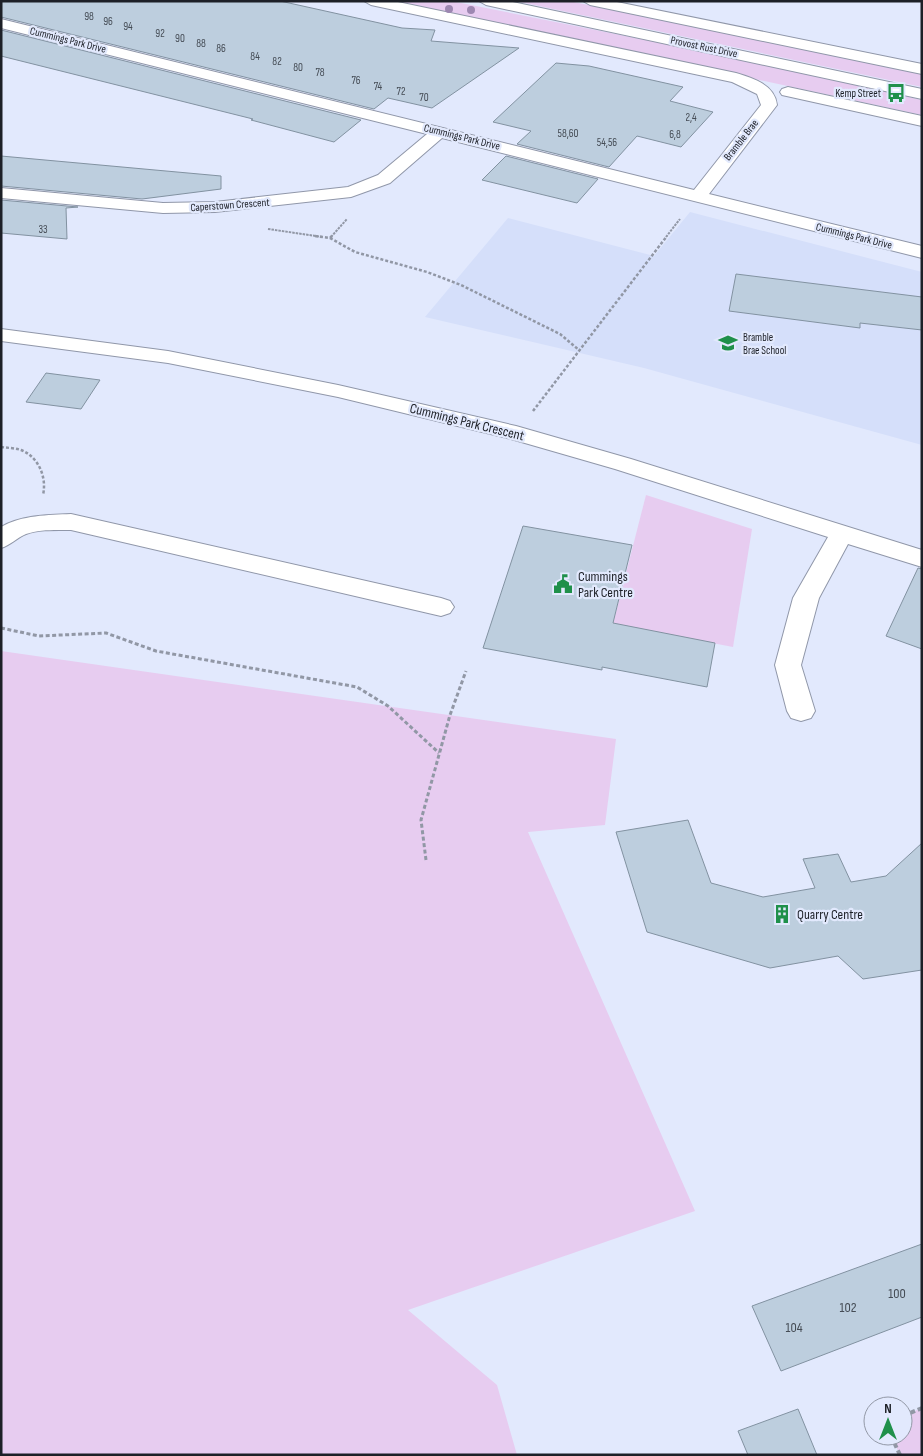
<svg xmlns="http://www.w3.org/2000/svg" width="923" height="1456" font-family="'Sofia Sans Condensed',sans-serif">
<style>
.built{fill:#d5dffa}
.green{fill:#e7ccf0}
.building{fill:#bdcede;stroke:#8292a1}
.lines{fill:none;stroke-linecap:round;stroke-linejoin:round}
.minor-casing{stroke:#9097a9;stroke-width:2}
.path-far3{stroke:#9197a5;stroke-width:2;stroke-dasharray:2.5 1;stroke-linecap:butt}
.path-far2{stroke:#9197a5;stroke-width:2.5;stroke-dasharray:3 2;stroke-linecap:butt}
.path-far1{stroke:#9197a5;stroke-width:3;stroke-dasharray:4 2.5;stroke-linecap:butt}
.path{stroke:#9197a5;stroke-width:4;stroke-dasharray:5 3;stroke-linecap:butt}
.minor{fill:#fff;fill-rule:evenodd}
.tree{fill:#9d87b1}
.labels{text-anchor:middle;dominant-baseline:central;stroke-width:4.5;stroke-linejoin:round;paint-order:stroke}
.number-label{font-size:11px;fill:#454c55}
.far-street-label{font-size:11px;fill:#1d2027;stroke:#e2e9fd}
.far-poi-label{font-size:11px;fill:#1d2027;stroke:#e2e9fd;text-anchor:end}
.street-label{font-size:14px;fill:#1d2027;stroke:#e2e9fd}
.poi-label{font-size:14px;fill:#1d2027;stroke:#e2e9fd;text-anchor:start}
.near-number-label{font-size:14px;fill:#454c55}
</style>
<rect width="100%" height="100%" fill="#e2e9fd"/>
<polygon class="built" points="690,212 922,272 922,445 644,368 425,317 508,218 654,256"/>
<g class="green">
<polygon points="392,1 451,1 706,52 922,100 922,115"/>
<polygon points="515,1 569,1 922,74 922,87"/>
<polygon points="646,495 752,529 733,647 613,624"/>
<polygon points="1,651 616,739 605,825 528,832 695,1211 408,1310 497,1385 517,1455 1,1455"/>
<polygon points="922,1408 922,1455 900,1455 891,1436 903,1436 903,1416"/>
</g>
<g class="building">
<polygon points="1,1 280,1 402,28 435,30 431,41 519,48 432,108 388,98 374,109 1,17"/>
<polygon points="1,30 361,120 334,142 251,120 253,119 1,56"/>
<polygon points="556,63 589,66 683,87 670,101 713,112 681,147 637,136 609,167 517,144 531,131 493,122"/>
<polygon points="1,156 221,176 221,189 142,199 1,186"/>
<polygon points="506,156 598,179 577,203 482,180"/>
<polygon points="1,200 78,207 66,208 67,239 1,233"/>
<polygon points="736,274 922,297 922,330 860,323 860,328 729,311"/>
<polygon points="46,373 100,380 81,409 26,402"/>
<polygon points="523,526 632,545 613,623 715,643 707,687 602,667 602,670 483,648"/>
<polygon points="918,568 922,569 922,649 886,636"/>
<polygon points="688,820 711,883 763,897 815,888 803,859 838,854 851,882 886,876 922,843 922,970 863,979 838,956 770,968 647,932 616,832"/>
<polygon points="922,1244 922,1317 781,1371 752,1306"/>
<polygon points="798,1409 817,1455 748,1455 738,1431"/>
</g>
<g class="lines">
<g class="minor-casing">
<g id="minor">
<path d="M364 1H393L736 73C753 78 775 85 777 105L709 194 922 246V258L442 138 390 183 351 197 215 212 163 213 1 198V188L163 203 215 202 348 187 378 175 427 134 1 28V19L694 190 761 105 757 94 732 82 371 5Z"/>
<polygon points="479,1 508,1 922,89 922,99 486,5"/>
<polygon points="583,1 612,1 922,64 922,74 590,5"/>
<polygon points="788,87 922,116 922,126 782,95 780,92 782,89"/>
<polygon points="1,329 168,351 338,385 516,426 631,459 922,550 922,567 848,544 819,598 801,665 815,711 811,718 801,721 791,718 787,711 775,665 793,598 828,537 615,469 511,439 338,397 168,363 1,341"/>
<path d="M71 514 441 598 450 601 454 607 450 613 441 616 71 530C56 530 40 529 26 534 16 538 11 545 1 548V527C22 515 48 515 71 514Z"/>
</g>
</g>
<g class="path-far3">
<polyline points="268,229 323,237"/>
<polyline points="331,237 347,219"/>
<polyline points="666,237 680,219"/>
</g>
<g class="path-far2">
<polyline points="315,236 330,238 332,236"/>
<polyline points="330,238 355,252 427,272 461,285 560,334 579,350"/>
<polyline points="533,411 667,236"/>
<path d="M1 447C8 448 15 448 21 450 39 457 47 478 43 495"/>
</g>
<g class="path-far1">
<polyline points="1,628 39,636 106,633 156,651 357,687 388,706 439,753"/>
<polyline points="426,860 421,820 450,715 466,671"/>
</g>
<g class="path">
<polyline points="903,1416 922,1408"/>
<polyline points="891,1436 900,1455"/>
</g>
<use href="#minor" class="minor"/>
</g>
<g class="tree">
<circle cx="449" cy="9" r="4"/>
<circle cx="471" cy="10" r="4"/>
</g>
<defs>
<g id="bus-bare" transform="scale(1.5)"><path d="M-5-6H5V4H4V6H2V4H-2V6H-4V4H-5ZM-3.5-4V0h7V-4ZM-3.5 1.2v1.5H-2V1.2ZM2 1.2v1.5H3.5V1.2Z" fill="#1f904a" stroke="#e2e9fd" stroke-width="2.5" paint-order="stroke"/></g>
<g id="school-bare" transform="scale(1.5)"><path d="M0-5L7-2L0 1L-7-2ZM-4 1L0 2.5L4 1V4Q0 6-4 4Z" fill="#1f904a" stroke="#e2e9fd" stroke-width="2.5" paint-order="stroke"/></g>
<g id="civic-bare" transform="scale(1.5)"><path d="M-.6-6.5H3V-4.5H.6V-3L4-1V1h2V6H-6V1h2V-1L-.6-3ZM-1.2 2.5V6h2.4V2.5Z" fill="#1f904a" stroke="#e2e9fd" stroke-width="2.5" paint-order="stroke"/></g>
<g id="building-bare" transform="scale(1.5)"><path d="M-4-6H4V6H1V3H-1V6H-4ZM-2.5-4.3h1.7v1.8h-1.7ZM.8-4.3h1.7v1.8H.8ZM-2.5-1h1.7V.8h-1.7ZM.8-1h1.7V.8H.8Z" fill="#1f904a" stroke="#e2e9fd" stroke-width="2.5" paint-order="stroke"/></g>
</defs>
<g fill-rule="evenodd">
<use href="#bus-bare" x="896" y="93"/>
<use href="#school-bare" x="728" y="343"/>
<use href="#civic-bare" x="563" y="584"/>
<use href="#building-bare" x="782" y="914"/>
</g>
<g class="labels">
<g class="number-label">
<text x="89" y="16">98</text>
<text x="108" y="21">96</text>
<text x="128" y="26">94</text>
<text x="160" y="33">92</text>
<text x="180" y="38">90</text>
<text x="201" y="43">88</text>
<text x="221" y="48">86</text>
<text x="255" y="56">84</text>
<text x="277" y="61">82</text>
<text x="298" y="67">80</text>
<text x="320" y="72">78</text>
<text x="356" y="80">76</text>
<text x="378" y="86">74</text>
<text x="401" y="91">72</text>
<text x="424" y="97">70</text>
<text x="691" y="117">2,4</text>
<text x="568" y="133">58,60</text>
<text x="675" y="134">6,8</text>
<text x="607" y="142">54,56</text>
<text x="43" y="229">33</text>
</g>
<g class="far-street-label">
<text transform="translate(68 40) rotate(14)">Cummings Park Drive</text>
<text transform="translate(704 47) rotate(12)">Provost Rust Drive</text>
<text transform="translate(462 137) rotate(14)">Cummings Park Drive</text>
<text transform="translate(741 140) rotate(-52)">Bramble Brae</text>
<text transform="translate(230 205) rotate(-4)">Caperstown Crescent</text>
<text transform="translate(854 236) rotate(14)">Cummings Park Drive</text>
</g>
<g class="far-poi-label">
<text x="881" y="93">Kemp Street</text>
<text x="743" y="337" text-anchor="start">Bramble<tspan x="743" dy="13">Brae School</tspan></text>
</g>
<g class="street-label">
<text transform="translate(467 422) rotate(14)">Cummings Park Crescent</text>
</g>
<g class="poi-label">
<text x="578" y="576">Cummings<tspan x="578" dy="16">Park Centre</tspan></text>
<text x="797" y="914">Quarry Centre</text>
</g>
<g class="near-number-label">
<text x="897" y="1293">100</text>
<text x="848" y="1307">102</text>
<text x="794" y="1327">104</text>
</g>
</g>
<rect width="923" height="1456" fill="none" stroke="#1d2027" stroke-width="5"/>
<g transform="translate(888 1421)"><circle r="24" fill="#e2e9fd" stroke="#9399a7"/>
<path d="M0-4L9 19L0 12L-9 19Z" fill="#1f904a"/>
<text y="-8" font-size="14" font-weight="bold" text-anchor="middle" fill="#1d2027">N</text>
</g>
</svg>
